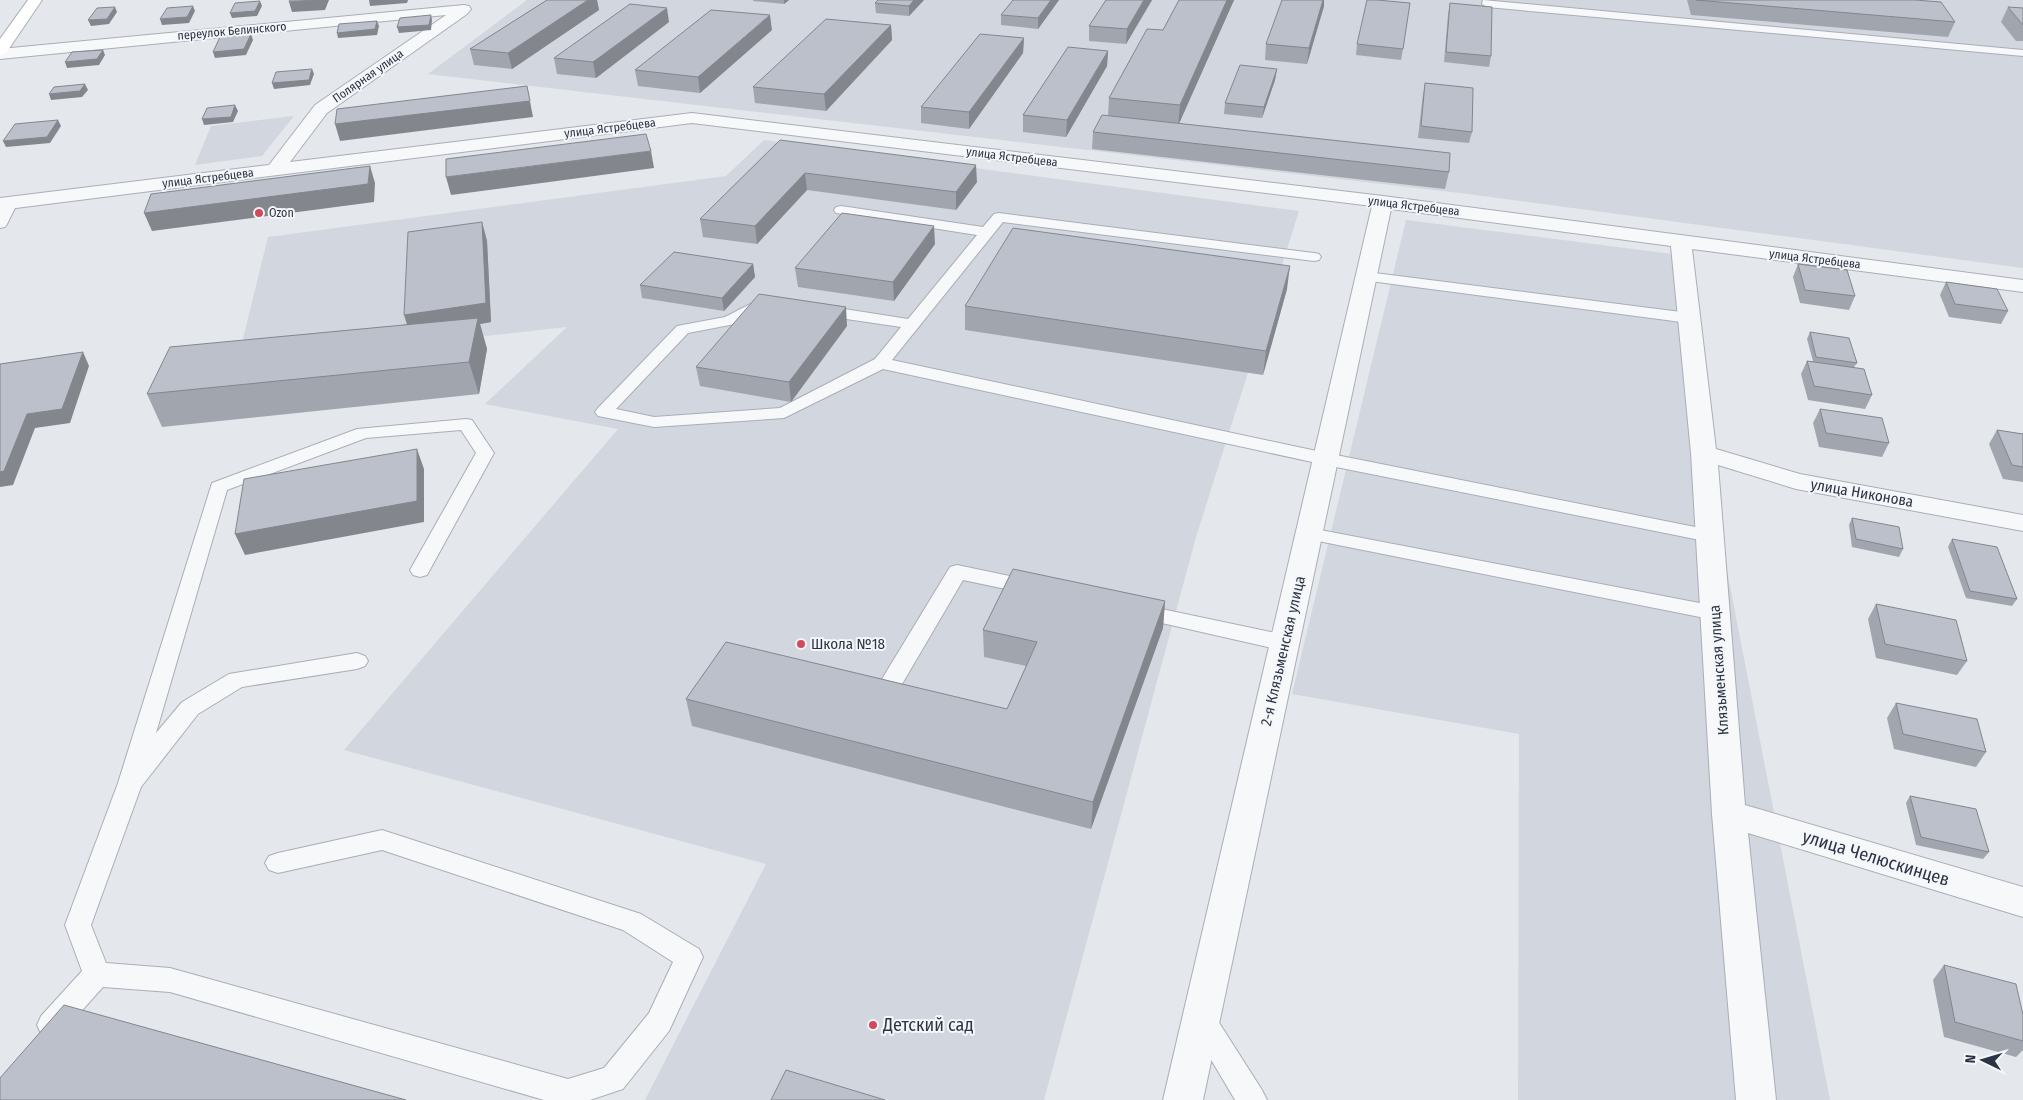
<svg xmlns="http://www.w3.org/2000/svg" width="2023" height="1100" font-family="'Fira Sans Condensed',sans-serif">
<style>
.built{fill:#d2d6de}
.lines{fill:none;stroke-linecap:round;stroke-linejoin:round}
.service-casing{stroke:#a9aeb7;stroke-width:2}
.minor-casing{stroke:#a9aeb7;stroke-width:2}
.secondary-casing{stroke:#a9aeb7;stroke-width:2}
.service{fill:#f7f8fa;fill-rule:evenodd}
.minor{fill:#f7f8fa;fill-rule:evenodd}
.secondary{fill:#fff;fill-rule:evenodd}
.wall{fill:#a1a5ae}
.shaded-wall{fill:#83868d}
.building{fill:#bbc0ca;stroke:#83868d}
.poi-dot{fill:#d1495b;stroke:#f4f6f9;stroke-width:2}
.labels{text-anchor:middle;dominant-baseline:central;stroke-width:4;stroke-linejoin:round;paint-order:stroke}
.far-street-label{font-size:12px;fill:#2b3445;stroke:#f4f6f9}
.far-poi-label{font-size:12px;fill:#2b3445;stroke:#f4f6f9;text-anchor:start}
.street-label{font-size:15px;fill:#2b3445;stroke:#f4f6f9}
.poi-label{font-size:15px;fill:#2b3445;stroke:#f4f6f9;text-anchor:start}
.near-street-label{font-size:18px;fill:#2b3445;stroke:#f4f6f9}
.near-poi-label{font-size:18px;fill:#2b3445;stroke:#f4f6f9;text-anchor:start}
</style>
<rect width="100%" height="100%" fill="#e4e7ec"/>
<g class="built">
<polygon points="527,0 2023,0 2023,268 1460,193 428,74"/>
<polygon points="294,116 262,156 195,165 211,126"/>
<polygon points="764,140 1299,211 1196,537 1044,1100 645,1100 766,864 344,750 618,429 485,404 567,327 237,363 268,237 726,176"/>
<polygon points="1406,220 1680,255 1704,453 1830,1100 1518,1100 1519,734 1292,694"/>
</g>
<g class="lines">
<g class="service-casing">
<g id="service">
<polygon points="1483,0 2023,50 2023,56 1487,7 1482,4"/>
<polygon points="11,198 18,202 7,224 5,227 0,228 0,210 6,199"/>
<polygon points="841,206 983,227 994,214 999,213 1314,253 1319,254 1321,257 1319,260 1314,261 1003,222 892,360 1326,453 1710,530 1717,532 1720,536 1717,540 1710,542 1326,465 883,369 784,418 654,427 598,416 595,412 598,408 677,326 725,317 766,296 772,298 774,301 772,304 735,324 688,333 616,409 654,417 780,408 875,359 901,327 819,315 813,313 811,310 813,307 819,305 908,319 977,235 836,213 834,210 836,207"/>
<polygon points="1367,272 1689,313 1695,315 1697,318 1695,321 1689,323 1362,280 1359,277 1362,274"/>
<polygon points="466,419 472,420 494,453 427,575 420,577 413,575 410,570 476,453 461,430 366,438 227,490 156,733 182,702 229,674 357,653 365,656 368,661 365,666 357,669 242,687 198,714 141,787 91,925 106,963 170,968 568,1079 604,1068 649,1013 673,962 623,930 382,850 278,873 269,870 265,863 269,856 278,853 382,830 641,914 699,949 703,957 669,1031 623,1089 590,1100 544,1100 170,992 103,987 61,1034 51,1038 41,1034 37,1025 41,1016 82,971 65,925 118,783 212,483 357,429"/>
<polygon points="1310,528 1715,606 1722,608 1726,613 1722,618 1715,620 1303,538 1300,534 1303,530"/>
<polygon points="957,565 1034,581 1041,583 1044,588 1041,593 1034,595 963,580 895,696 887,698 879,696 876,690 879,684 950,567"/>
<polygon points="1138,604 1285,635 1293,638 1296,643 1293,648 1285,651 1131,616 1127,611 1131,606"/>
<polygon points="1201,1006 1211,1010 1262,1090 1267,1100 1235,1100 1187,1019 1191,1010"/>
</g>
</g>
<g class="minor-casing">
<polygon id="minor" points="464,5 469,6 471,9 467,14 327,113 290,162 692,113 1383,196 2023,280 2023,292 1692,249 1716,449 1800,474 2023,515 2023,531 1796,489 1718,465 1745,805 2023,887 2023,917 1748,833 1776,1100 1736,1100 1712,814 1691,453 1671,246 1391,209 1203,1100 1163,1100 1372,206 692,123 0,210 0,198 269,165 315,105 446,15 0,59 0,49"/>
</g>
<g class="secondary-casing">
<polygon id="secondary" points="28,0 42,0 6,53 0,55 0,39"/>
</g>
<use href="#service" class="service"/>
<use href="#minor" class="minor"/>
<use href="#secondary" class="secondary"/>
</g>
<g class="wall">
<polygon points="547,0 597,0 599,10 512,69 474,65 470,49"/>
<polygon points="753,0 789,0 784,4 753,1"/>
<polygon points="924,0 909,16 876,13 875,3"/>
<polygon points="1013,0 1059,0 1038,29 1001,25 1001,15"/>
<polygon points="1106,0 1152,0 1126,44 1089,41 1089,26"/>
<polygon points="1179,0 1234,0 1179,123 1449,172 1445,189 1092,149 1093,132 1108,116 1109,98 1163,30"/>
<polygon points="1687,0 1915,0 1955,22 1948,37 1691,15"/>
<polygon points="1450,3 1491,56 1489,67 1444,62 1448,14"/>
<polygon points="1324,6 1307,64 1265,60 1266,44"/>
<polygon points="2008,7 2023,8 2023,41 2016,41 2001,22"/>
<polygon points="669,22 596,78 557,74 554,58"/>
<polygon points="891,25 892,40 826,111 755,103 753,87"/>
<polygon points="772,30 700,93 638,86 635,70"/>
<polygon points="1024,38 1023,53 969,129 921,123 921,107"/>
<polygon points="1357,44 1403,49 1401,60 1356,55"/>
<polygon points="1108,51 1107,66 1066,137 1023,132 1023,115"/>
<polygon points="1277,69 1275,80 1262,118 1224,114 1225,103"/>
<polygon points="1425,83 1472,132 1469,143 1418,138 1423,94"/>
<polygon points="780,140 977,182 956,210 807,190 757,244 703,237 700,219"/>
<polygon points="482,222 487,241 491,322 480,324 487,349 479,394 162,427 147,394 407,324"/>
<polygon points="935,244 894,301 798,287 795,268"/>
<polygon points="753,264 755,277 724,311 642,298 640,285"/>
<polygon points="1798,264 1855,296 1849,310 1800,303 1793,277"/>
<polygon points="1946,282 2008,311 2001,324 1949,317 1940,295"/>
<polygon points="1287,289 1263,375 965,330 965,306"/>
<polygon points="847,326 791,402 700,386 696,367"/>
<polygon points="1810,332 1857,363 1854,367 1872,395 1865,409 1808,400 1801,374 1807,361 1813,361 1807,339"/>
<polygon points="1820,409 1889,443 1882,457 1819,447 1813,423"/>
<polygon points="1997,430 2023,434 2023,482 2003,479 1989,444"/>
<polygon points="1852,518 1903,549 1899,557 1852,547 1849,525"/>
<polygon points="1952,539 2017,599 2012,606 1966,598 1948,547"/>
<polygon points="1165,601 1163,628 1091,829 692,726 686,699 1007,709 1026,666 984,657 983,630"/>
<polygon points="1876,604 1967,661 1957,675 1876,658 1868,619"/>
<polygon points="1896,703 1986,752 1976,767 1894,749 1887,718"/>
<polygon points="1910,796 1989,852 1983,859 1916,845 1906,803"/>
<polygon points="1944,965 2023,1015 2023,1050 2016,1057 1944,1037 1933,980"/>
</g>
<g class="shaded-wall">
<polygon points="314,0 329,0 325,10 292,12 289,2"/>
<polygon points="369,0 408,0 407,3 370,6"/>
<polygon points="588,0 597,0 599,10 512,69 508,53"/>
<polygon points="784,0 789,0 784,4"/>
<polygon points="914,0 924,0 909,16 909,6"/>
<polygon points="1051,0 1059,0 1038,29 1038,18"/>
<polygon points="1144,0 1152,0 1126,44 1127,29"/>
<polygon points="1227,0 1234,0 1178,126 1180,105"/>
<polygon points="1323,0 1324,0 1324,6 1307,64 1309,48"/>
<polygon points="260,1 262,6 257,16 232,18 230,13"/>
<polygon points="193,6 195,11 189,23 162,25 160,19"/>
<polygon points="115,7 117,12 109,24 91,26 88,20"/>
<polygon points="667,8 669,22 596,78 593,62"/>
<polygon points="431,15 432,20 431,30 399,33 397,27"/>
<polygon points="770,15 772,30 700,93 698,77"/>
<polygon points="377,21 379,26 377,35 338,38 337,33"/>
<polygon points="891,25 892,40 826,111 824,94"/>
<polygon points="251,34 253,40 246,55 215,58 213,52"/>
<polygon points="1024,38 1023,53 969,129 969,112"/>
<polygon points="103,50 105,55 99,65 67,68 65,62"/>
<polygon points="1108,51 1107,66 1066,137 1067,120"/>
<polygon points="312,69 314,74 310,85 274,89 272,83"/>
<polygon points="1277,69 1275,80 1262,118 1264,107"/>
<polygon points="85,84 88,90 82,97 51,100 49,94"/>
<polygon points="527,86 533,117 340,141 335,124"/>
<polygon points="235,105 238,111 233,122 204,125 202,119"/>
<polygon points="58,120 61,126 50,143 6,147 3,141"/>
<polygon points="651,151 654,168 451,195 446,177"/>
<polygon points="976,165 977,182 956,210 956,192"/>
<polygon points="370,166 375,183 374,202 152,231 144,213"/>
<polygon points="805,173 807,190 757,244 755,226"/>
<polygon points="482,222 487,241 491,322 480,324 487,349 479,394 469,362 410,334 404,315"/>
<polygon points="934,226 935,244 894,301 893,282"/>
<polygon points="753,264 755,277 724,311 722,298"/>
<polygon points="1290,266 1287,289 1263,375 1266,351"/>
<polygon points="846,307 847,326 791,402 789,382"/>
<polygon points="83,352 89,366 70,423 35,428 13,485 0,487 0,472 27,414"/>
<polygon points="417,449 424,469 424,522 245,555 235,534"/>
<polygon points="1165,601 1163,628 1091,829 1093,802"/>
</g>
<g class="building">
<polygon points="290,0 314,0 289,2"/>
<polygon points="547,0 588,0 508,53 470,49"/>
<polygon points="878,0 914,0 909,6 875,3"/>
<polygon points="1013,0 1051,0 1038,18 1001,15"/>
<polygon points="1106,0 1144,0 1127,29 1089,26"/>
<polygon points="1179,0 1227,0 1180,105 1109,98 1147,29 1163,30"/>
<polygon points="1282,0 1323,0 1309,48 1266,44"/>
<polygon points="1367,0 1377,0 1410,3 1403,49 1357,44"/>
<polygon points="1696,0 1915,0 1941,2 1955,22"/>
<polygon points="260,1 255,11 230,13 235,3"/>
<polygon points="1450,3 1492,7 1491,56 1446,52"/>
<polygon points="630,4 667,8 593,62 554,58"/>
<polygon points="193,6 187,17 160,19 167,8"/>
<polygon points="115,7 107,19 88,20 97,8"/>
<polygon points="2008,7 2023,8 2023,25"/>
<polygon points="711,10 770,15 698,77 635,70"/>
<polygon points="431,15 429,25 397,27 400,18"/>
<polygon points="826,19 891,25 824,94 753,87"/>
<polygon points="377,21 375,29 337,33 339,24"/>
<polygon points="251,34 244,49 213,52 220,37"/>
<polygon points="980,34 1024,38 969,112 921,107"/>
<polygon points="1068,47 1108,51 1067,120 1023,115"/>
<polygon points="103,50 97,59 65,62 72,52"/>
<polygon points="1240,65 1277,69 1264,107 1225,103"/>
<polygon points="312,69 309,80 272,83 276,72"/>
<polygon points="1425,83 1473,88 1472,132 1421,126"/>
<polygon points="85,84 80,91 49,94 54,87"/>
<polygon points="527,86 530,101 335,124 337,109"/>
<polygon points="235,105 231,117 202,119 207,108"/>
<polygon points="1102,115 1450,153 1449,172 1093,132"/>
<polygon points="58,120 47,137 3,141 15,124"/>
<polygon points="646,134 651,151 446,177 446,159"/>
<polygon points="780,140 976,165 956,192 805,173 755,226 700,219"/>
<polygon points="370,166 368,184 144,213 151,194"/>
<polygon points="842,213 934,226 893,282 795,268"/>
<polygon points="482,222 486,303 404,315 408,232"/>
<polygon points="1013,228 1290,266 1266,351 965,306"/>
<polygon points="674,252 753,264 722,298 640,285"/>
<polygon points="1798,264 1847,270 1855,296 1805,290"/>
<polygon points="1946,282 1997,289 2008,311 1955,304"/>
<polygon points="759,294 846,307 789,382 696,367"/>
<polygon points="478,318 469,362 147,394 170,347"/>
<polygon points="1810,332 1849,338 1857,363 1816,357"/>
<polygon points="83,352 62,409 27,414 4,471 0,472 0,364"/>
<polygon points="1807,361 1864,369 1872,395 1814,386"/>
<polygon points="1820,409 1882,418 1889,443 1826,433"/>
<polygon points="1997,430 2023,434 2023,467 2012,465"/>
<polygon points="417,449 417,501 235,534 244,479"/>
<polygon points="1852,518 1899,527 1903,549 1856,539"/>
<polygon points="1952,539 1997,547 2017,599 1970,591"/>
<polygon points="1013,569 1165,601 1093,802 686,699 726,642 1007,709 1037,642 983,630"/>
<polygon points="1876,604 1956,620 1967,661 1885,644"/>
<polygon points="1896,703 1977,719 1986,752 1903,734"/>
<polygon points="1910,796 1976,809 1989,852 1921,837"/>
<polygon points="1944,965 2016,984 2023,1015 2023,1041 1955,1022"/>
<polygon points="64,1005 406,1100 0,1100 0,1078"/>
<polygon points="786,1070 885,1100 771,1100"/>
</g>
<g class="poi-dot">
<circle cx="259" cy="213" r="5"/>
<circle cx="801" cy="644" r="5"/>
<circle cx="873" cy="1025" r="5"/>
</g>
<g class="labels">
<g class="far-street-label">
<text transform="translate(232 31) rotate(-5)">переулок Белинского</text>
<text transform="translate(368 76) rotate(-35)">Полярная улица</text>
<text transform="translate(610 128) rotate(-7)">улица Ястребцева</text>
<text transform="translate(1012 157) rotate(7)">улица Ястребцева</text>
<text transform="translate(208 178) rotate(-7)">улица Ястребцева</text>
<text transform="translate(1414 206) rotate(7)">улица Ястребцева</text>
<text transform="translate(1815 259) rotate(7)">улица Ястребцева</text>
</g>
<g class="far-poi-label">
<text x="269" y="213">Ozon</text>
</g>
<g class="street-label">
<text transform="translate(1862 493) rotate(10)">улица Никонова</text>
<text transform="translate(1283 651) rotate(-77)">2-я Клязьменская улица</text>
<text transform="translate(1719 670) rotate(-94)">Клязьменская улица</text>
</g>
<g class="poi-label">
<text x="811" y="644">Школа №18</text>
</g>
<g class="near-street-label">
<text transform="translate(1876 858) rotate(17)">улица Челюскинцев</text>
</g>
<g class="near-poi-label">
<text x="883" y="1025">Детский сад</text>
</g>
</g>
<g transform="translate(1983 1060) rotate(275)" stroke="#f4f6f9" stroke-width="4" paint-order="stroke">
<path d="M0-4L9 19L0 12L-9 19Z" fill="#2b3445"/>
<text y="-8" font-size="14" font-weight="bold" text-anchor="middle" fill="#2b3445">N</text>
</g>
</svg>
